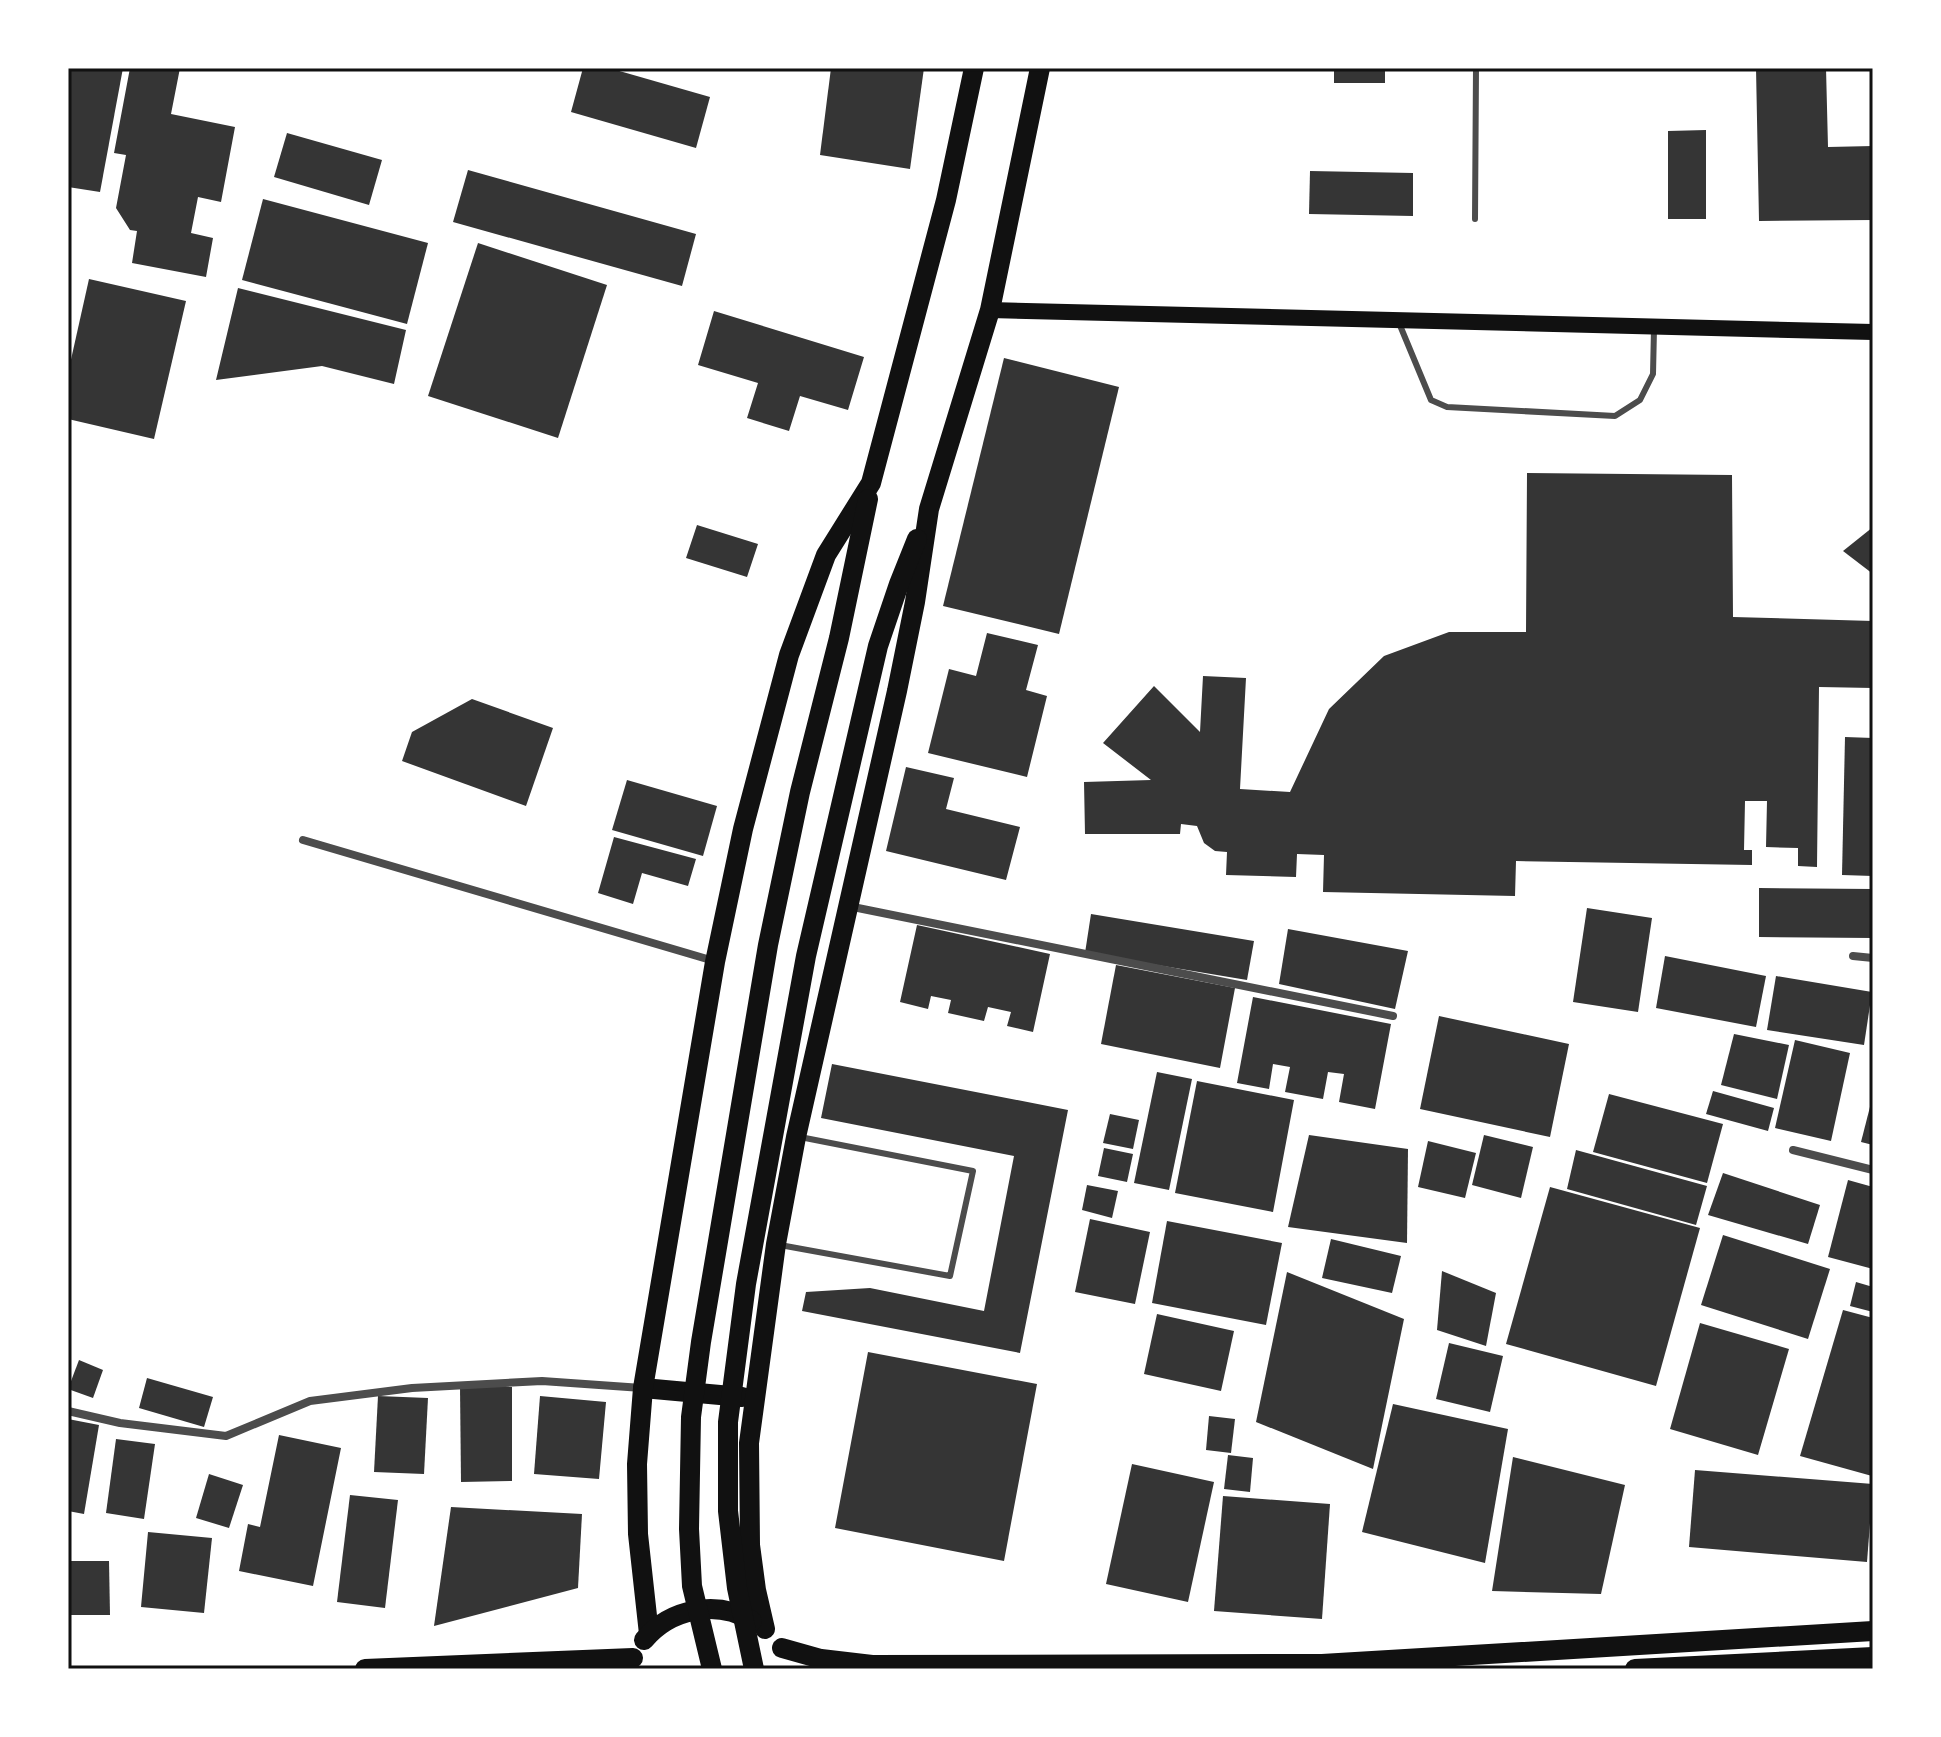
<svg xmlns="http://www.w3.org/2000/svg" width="1941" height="1737" font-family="'PT Sans',sans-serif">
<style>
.building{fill:#353535}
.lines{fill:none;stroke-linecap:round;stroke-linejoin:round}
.service{stroke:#4c4c4c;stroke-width:6}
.minor{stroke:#4c4c4c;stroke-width:8}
.secondary{stroke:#111;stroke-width:16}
.primary{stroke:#111;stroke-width:20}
.neatline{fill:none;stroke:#111;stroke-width:3}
</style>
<rect width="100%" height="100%" fill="#fff"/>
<g class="building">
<polygon points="68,68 123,68 100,192 68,187"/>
<polygon points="130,68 180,68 171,114 235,127 221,202 198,197 191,233 213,238 206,277 132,263 137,231 130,230 116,208 126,155 114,153"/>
<polygon points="583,68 609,68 710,97 696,148 571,112"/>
<polygon points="831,68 924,68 910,169 820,155"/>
<rect x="1334" y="68" width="51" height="15"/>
<polygon points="1756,68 1826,68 1828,147 1873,146 1873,220 1759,221"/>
<polygon points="1706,130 1706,219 1668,219 1668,131"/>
<polygon points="287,133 382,160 369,205 274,177"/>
<polygon points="468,170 696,234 682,286 453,222"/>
<polygon points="1310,171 1413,173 1413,216 1309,214"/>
<polygon points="263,199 428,243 407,324 242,280"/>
<polygon points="478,243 607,285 558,438 428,396"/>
<polygon points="89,279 186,301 154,439 68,419 68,373"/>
<polygon points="238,288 406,330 394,384 322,366 216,380"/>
<polygon points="714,311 864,357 848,410 800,396 789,431 747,418 758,383 698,365"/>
<polygon points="1004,358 1119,387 1059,634 943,606"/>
<polygon points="1527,473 1732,475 1733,617 1873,621 1873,688 1819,687 1817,867 1798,866 1798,848 1766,847 1767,801 1745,801 1744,850 1752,850 1752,865 1516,861 1515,896 1323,892 1324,855 1297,854 1296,877 1226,875 1227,852 1215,851 1204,843 1197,826 1181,824 1180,834 1085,834 1084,782 1151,780 1103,743 1154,686 1200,732 1203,676 1246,678 1240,789 1290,792 1329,709 1384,656 1449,632 1526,632"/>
<polygon points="697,525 758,544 747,577 686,558"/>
<polygon points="1873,527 1873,574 1843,551"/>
<polygon points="987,633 1038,645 1026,690 1047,696 1027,777 928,753 949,669 976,676"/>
<polygon points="472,699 553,728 526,806 402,761 412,732"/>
<polygon points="1845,737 1873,738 1873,876 1842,875"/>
<polygon points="906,767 954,778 946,809 1020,827 1006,880 886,851"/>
<polygon points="627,780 717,806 703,856 612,830"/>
<polygon points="614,837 696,859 688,886 642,873 633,904 598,893"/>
<polygon points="1759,888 1873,889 1873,938 1759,937"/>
<polygon points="1587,908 1652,918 1638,1012 1573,1002"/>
<polygon points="1091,914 1254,941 1247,980 1085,953"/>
<polygon points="917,925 1050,954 1033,1032 1007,1026 1011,1012 988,1007 984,1021 948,1013 951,1000 931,996 928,1009 900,1002"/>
<polygon points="1288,929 1408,951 1395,1009 1279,984"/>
<polygon points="1665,956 1766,976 1756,1027 1656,1008"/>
<polygon points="1116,965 1235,988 1220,1068 1101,1044"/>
<polygon points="1776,976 1872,992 1864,1045 1767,1030"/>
<polygon points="1253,997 1391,1024 1375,1109 1339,1102 1344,1074 1328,1072 1323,1099 1285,1092 1290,1067 1273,1064 1269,1089 1237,1083"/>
<polygon points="1439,1016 1569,1044 1550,1137 1420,1109"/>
<polygon points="1734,1034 1789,1045 1777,1099 1721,1085"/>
<polygon points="1795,1040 1850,1053 1831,1141 1775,1128"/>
<polygon points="832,1064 1068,1110 1020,1353 802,1311 806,1292 870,1288 984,1311 1014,1156 821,1118"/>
<polygon points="1157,1072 1192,1079 1169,1190 1134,1183"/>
<polygon points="1197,1081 1294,1100 1273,1212 1175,1193"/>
<polygon points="1713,1091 1774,1108 1768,1131 1706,1114"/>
<polygon points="1609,1094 1723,1124 1707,1183 1593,1152"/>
<polygon points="1872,1099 1873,1099 1873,1145 1861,1142"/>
<polygon points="1110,1114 1139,1120 1133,1149 1103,1143"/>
<polygon points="1309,1135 1408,1149 1407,1243 1288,1227"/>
<polygon points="1484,1135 1533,1147 1521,1198 1472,1185"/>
<polygon points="1428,1141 1476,1153 1465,1198 1418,1187"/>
<polygon points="1104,1148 1133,1154 1127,1182 1098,1176"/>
<polygon points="1576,1150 1707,1186 1696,1225 1567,1189"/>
<polygon points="1723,1173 1820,1205 1808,1244 1708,1215"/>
<polygon points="1848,1180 1873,1187 1873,1269 1828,1257"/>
<polygon points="1087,1185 1118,1191 1112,1218 1082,1210"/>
<polygon points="1550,1187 1700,1228 1656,1386 1506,1344"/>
<polygon points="1090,1219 1150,1232 1135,1304 1075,1292"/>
<polygon points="1167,1221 1282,1243 1266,1325 1152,1303"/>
<polygon points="1723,1235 1830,1269 1808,1339 1701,1305"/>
<polygon points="1331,1239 1401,1256 1392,1293 1322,1278"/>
<polygon points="1442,1271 1496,1293 1486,1346 1437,1330"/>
<polygon points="1287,1272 1404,1319 1373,1469 1256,1422"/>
<polygon points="1856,1282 1873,1287 1873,1312 1850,1306"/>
<polygon points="1843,1310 1873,1318 1872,1476 1800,1456"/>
<polygon points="1157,1314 1234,1331 1221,1391 1144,1374"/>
<polygon points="1700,1323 1789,1349 1758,1455 1670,1429"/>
<polygon points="1449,1343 1503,1356 1490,1412 1436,1399"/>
<polygon points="868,1352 1037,1384 1004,1561 835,1528"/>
<polygon points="79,1360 103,1370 93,1398 68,1389"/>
<polygon points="147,1378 213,1397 204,1427 139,1408"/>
<polygon points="460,1386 512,1387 512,1481 461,1482"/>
<polygon points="378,1396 428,1398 424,1474 374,1472"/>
<polygon points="540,1396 606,1402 599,1479 534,1474"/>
<polygon points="1393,1404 1508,1429 1485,1563 1362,1532"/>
<polygon points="1209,1416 1235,1419 1231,1453 1206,1450"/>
<polygon points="68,1419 99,1425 84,1514 68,1511"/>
<polygon points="279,1435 341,1448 313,1586 239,1571 248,1524 260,1527"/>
<polygon points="116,1439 155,1444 144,1519 106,1513"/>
<polygon points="1228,1455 1253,1458 1250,1492 1224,1489"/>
<polygon points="1513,1457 1625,1485 1601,1594 1492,1591"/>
<polygon points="1132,1464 1214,1482 1188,1602 1106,1584"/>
<polygon points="1695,1470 1873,1484 1867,1562 1689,1547"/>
<polygon points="209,1474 243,1485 229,1528 196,1518"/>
<polygon points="350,1495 398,1500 385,1608 337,1602"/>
<polygon points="1223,1496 1330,1504 1322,1619 1214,1611"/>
<polygon points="451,1507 582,1514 578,1588 434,1626"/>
<polygon points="148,1532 212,1538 204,1613 141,1607"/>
<polygon points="68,1561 109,1561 110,1615 68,1615"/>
</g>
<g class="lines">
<g class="service">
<polyline points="1475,219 1476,68"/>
<polyline points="1399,323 1431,400 1447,407 1615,416 1640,400 1653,374 1654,329"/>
<polyline points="780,1245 950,1276 973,1171 800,1137"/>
</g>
<g class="minor">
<polyline points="303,840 714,961"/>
<polyline points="848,906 1393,1016"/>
<polyline points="1853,956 1873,958"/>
<polyline points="1793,1150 1873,1170"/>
<polyline points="68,1411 120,1423 226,1436 310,1401 412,1388 542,1381 642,1388"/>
</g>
<polyline class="secondary" points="990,310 1873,332"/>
<g class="primary">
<polyline points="643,1388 742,1397"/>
<polyline points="765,1629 756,1590 750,1545 749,1443 776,1244 796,1137 897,691 915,602 929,509 990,310 1040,68"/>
<polyline points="649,1634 638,1534 637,1464 643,1388 715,962 743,829 789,655 826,555 871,483 946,200 974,68"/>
<path d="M644 1640C670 1609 716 1599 752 1621"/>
<polyline points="782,1648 821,1659 872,1665 1322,1664 1873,1631"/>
<polyline points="365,1669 633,1658"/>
<polyline points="712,1669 692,1586 689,1529 691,1417 701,1342 768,945 800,792 839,638 868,499"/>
<polyline points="754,1669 737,1588 728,1511 728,1422 746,1284 806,956 878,646 899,584 917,539"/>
<polyline points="1635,1669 1873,1657"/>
</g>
</g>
<rect width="1941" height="1737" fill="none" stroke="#ffffff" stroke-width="140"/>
<rect x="70" y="70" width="1801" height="1597" class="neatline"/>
</svg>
